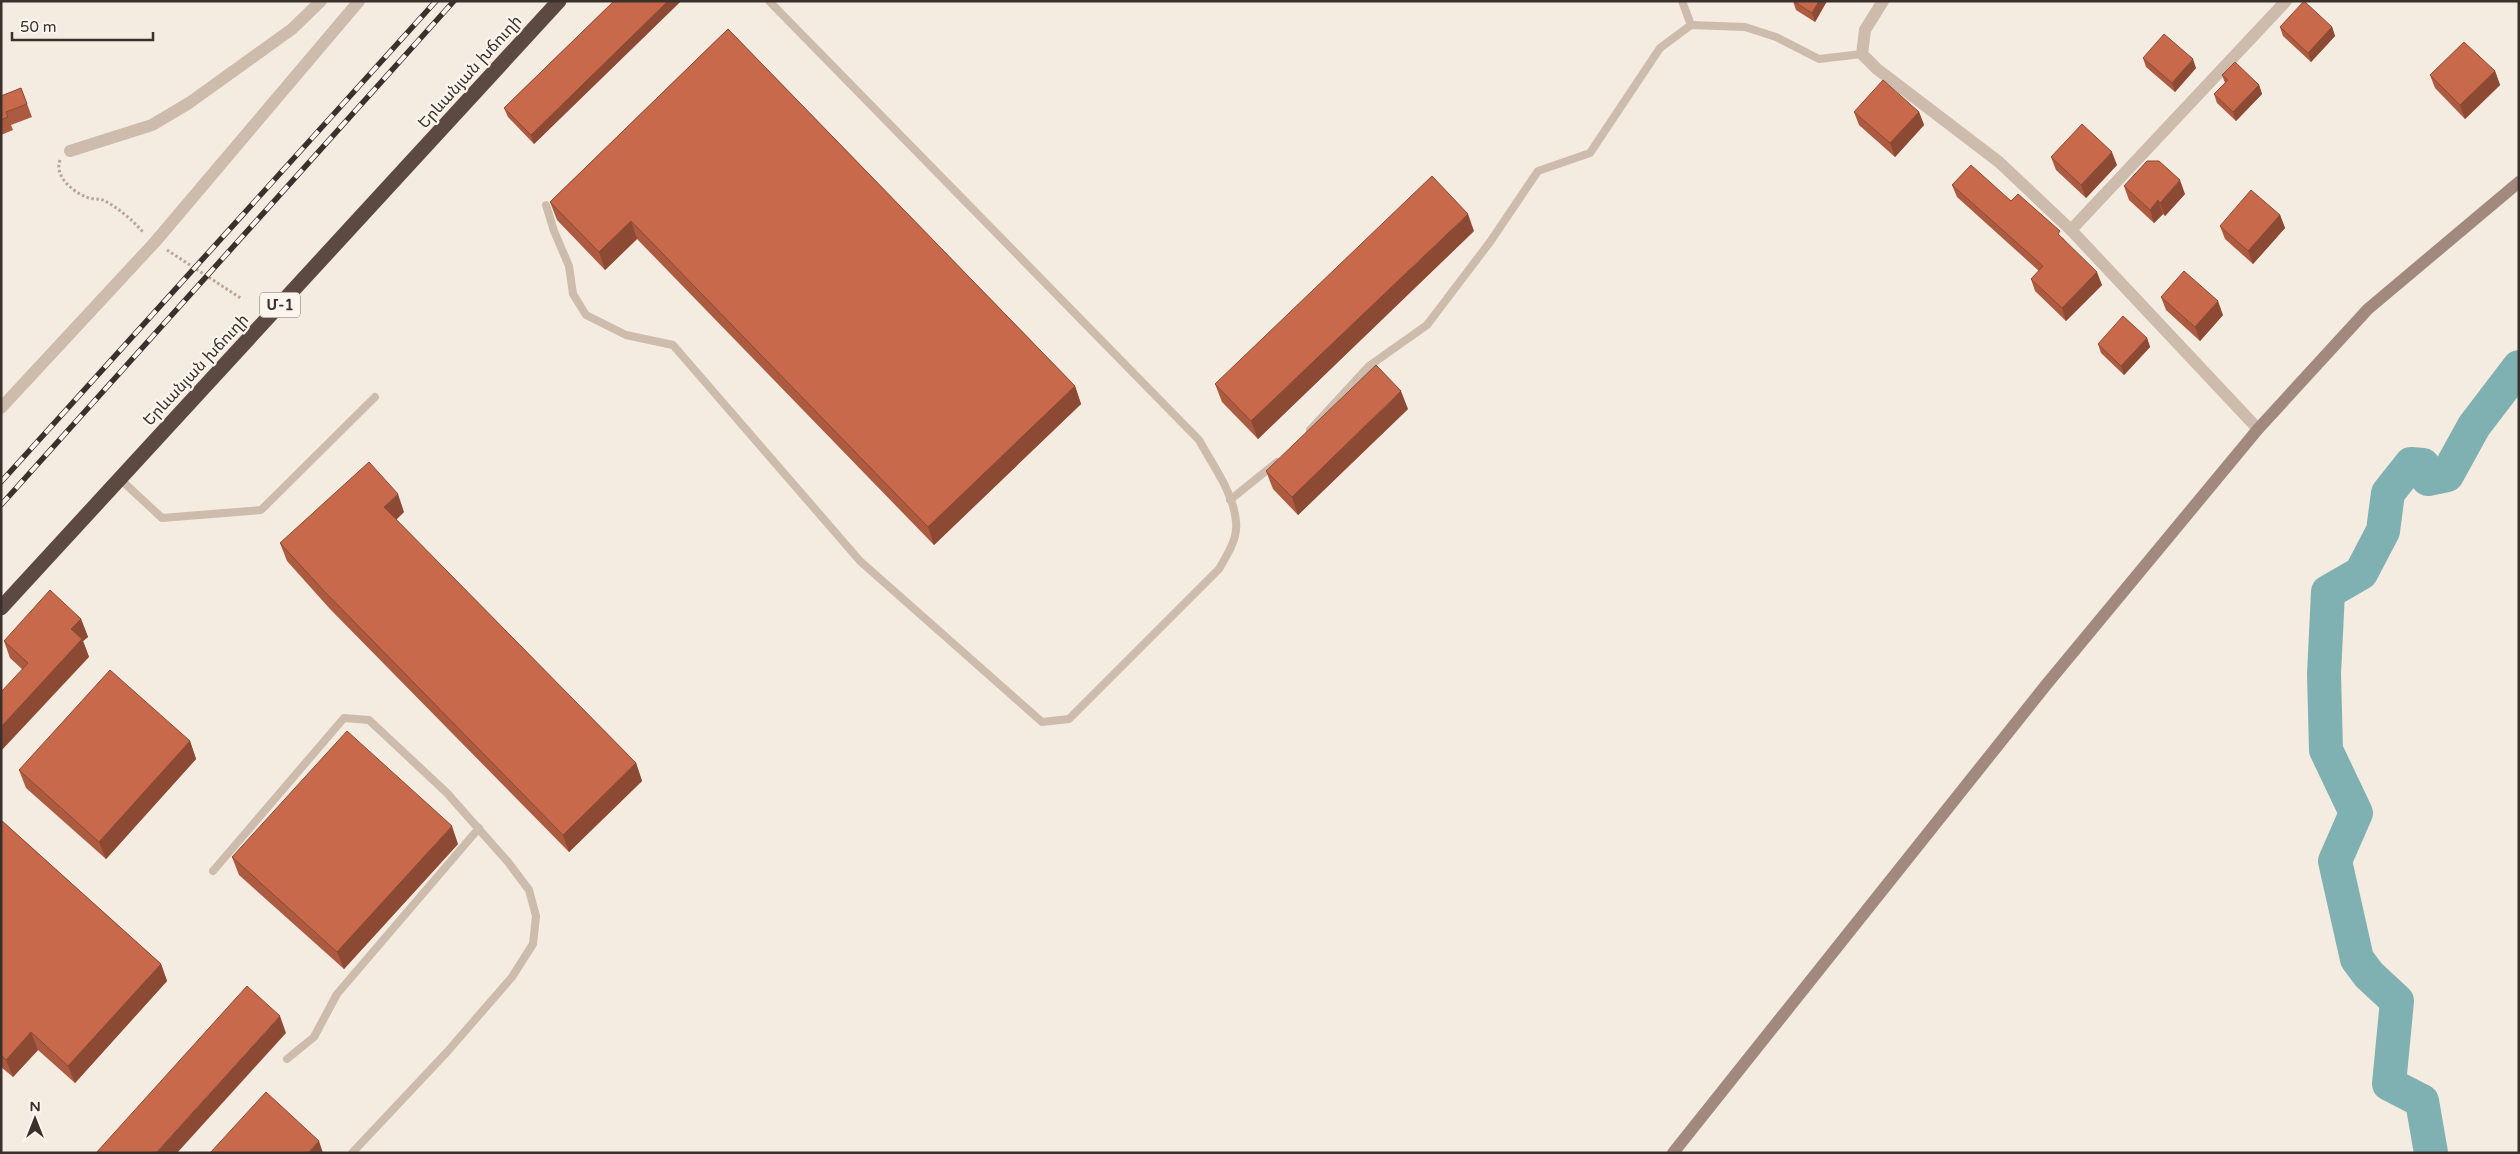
<svg xmlns="http://www.w3.org/2000/svg" width="2520" height="1154" font-family="'Varela Round','Noto Sans Armenian',sans-serif">
<style>
.lines{fill:none;stroke-linecap:round;stroke-linejoin:round}
.river{stroke:#7fb0b2;stroke-width:34}
.path{stroke:#b9a596;stroke-width:3;stroke-dasharray:2.5 2.5;stroke-linecap:butt}
.lane{stroke:#cdbbac;stroke-width:8}
.street{stroke:#cdbbac;stroke-width:12}
.secondary{stroke:#a18a7d;stroke-width:12}
.highway{stroke:#5c4a42;stroke-width:15}
.rail-casing{stroke:#3b302b;stroke-width:5.5}
.rail{stroke:#fbf5ee;stroke-width:4;stroke-dasharray:11;stroke-linecap:butt}
.wall{fill:#ac5a40}
.shaded-wall{fill:#8c4a34}
.building{fill:#c8694b;stroke:#8c4a34}
.labels{text-anchor:middle;dominant-baseline:central;stroke-width:4.5;stroke-linejoin:round;paint-order:stroke}
.shield{fill:#fbf5ee;stroke:#756b66;stroke-width:1}
.shield-label{font-size:15px;font-weight:bold;fill:#3b302b}
.street-label{font-size:16px;fill:#3b302b;stroke:#fbf5ee}
</style>
<rect width="100%" height="100%" fill="#f4ebe1"/>
<g class="lines">
<polyline class="river" points="2431,1153 2422,1101 2389,1084 2397,1001 2369,975 2357,959 2335,861 2356,813 2326,750 2324,674 2328,592 2361,573 2383,531 2388,493 2411,464 2423,465 2428,479 2447,475 2474,426 2519,367"/>
<g class="path">
<path d="M60 160C54 176 72 191 86 197 92 200 100 198 105 201 120 209 133 221 144 233"/>
<polyline points="167,250 242,299"/>
</g>
<g class="lane">
<polyline points="1691,25 1745,27 1776,37 1819,59 1862,54"/>
<path d="M546 205 554 231 569 266 573 294 586 315 626 335 673 345 860 561 1042 722 1069 719 1219 569C1227 555 1238 539 1236 522 1234 493 1212 464 1199 440L769 1"/>
<polyline points="1310,430 1369,366 1427,325 1490,242 1538,171 1590,153 1660,48 1691,25 1682,1"/>
<polyline points="120,479 162,518 261,510 375,397"/>
<polyline points="1230,500 1277,462"/>
<polyline points="213,871 344,718 369,720 447,793 508,862 529,890 536,916 533,944 512,977 447,1052 352,1153"/>
<polyline points="287,1059 314,1037 337,994 479,828"/>
</g>
<g class="street">
<polyline points="1883,1 1865,30 1862,54 1877,69 1999,162 2071,230 2258,429"/>
<polyline points="70,151 152,125 189,103 292,29 321,1"/>
<polyline points="2071,230 2286,1"/>
<polyline points="1,408 155,242 359,1"/>
</g>
<polyline class="secondary" points="1673,1153 2046,685 2258,429 2368,309 2519,182"/>
<polyline class="highway" points="1,608 559,1"/>
<g class="rail-casing">
<g id="rail">
<polyline points="1,482 436,1"/>
<polyline points="1,505 454,1"/>
</g>
</g>
<use href="#rail" class="rail"/>
</g>
<g class="wall">
<polygon points="614,1 681,1 534,144 508,117 504,108"/>
<polygon points="1793,1 1827,1 1815,22 1796,10"/>
<polygon points="2280,27 2332,27 2335,36 2311,62 2283,36"/>
<polygon points="728,29 1075,386 1081,404 934,545 637,239 605,270 557,220 550,202"/>
<polygon points="2143,58 2196,68 2175,92 2146,67"/>
<polygon points="2495,71 2500,85 2465,119 2435,88 2430,75"/>
<polygon points="2222,75 2259,85 2262,94 2236,121 2217,103 2214,94 2225,83"/>
<polygon points="21,88 32,117 11,125 13,130 1,135 1,96"/>
<polygon points="1854,112 1919,112 1924,125 1895,157 1859,125"/>
<polygon points="2051,157 2117,165 2086,198 2056,170"/>
<polygon points="1952,185 2063,238 2102,285 2066,321 2035,291 2031,279 2039,271 1957,197"/>
<polygon points="2124,186 2185,194 2165,216 2163,214 2154,223 2129,200"/>
<polygon points="2280,215 2285,228 2253,264 2225,239 2220,226"/>
<polygon points="1474,231 1258,439 1222,402 1215,384"/>
<polygon points="2161,297 2223,315 2200,341 2166,310"/>
<polygon points="2147,338 2150,347 2124,375 2101,353 2098,344"/>
<polygon points="1408,409 1298,515 1273,489 1266,471"/>
<polygon points="404,512 396,520 636,763 642,781 569,852 330,609 287,561 280,543"/>
<polygon points="81,619 88,637 83,641 89,657 23,670 10,658 4,641"/>
<polygon points="190,741 196,759 106,859 26,788 19,770"/>
<polygon points="1,820 161,964 167,981 75,1083 38,1050 13,1077 1,1067"/>
<polygon points="458,844 344,969 239,875 232,857"/>
</g>
<g class="shaded-wall">
<polygon points="668,1 681,1 534,144 531,135"/>
<polygon points="1819,1 1827,1 1815,22 1812,13"/>
<polygon points="2332,27 2335,36 2311,62 2308,53"/>
<polygon points="2193,59 2196,68 2175,92 2172,83"/>
<polygon points="2495,71 2500,85 2465,119 2460,105"/>
<polygon points="2259,85 2262,94 2236,121 2233,112"/>
<polygon points="1919,112 1924,125 1895,157 1890,143"/>
<polygon points="2112,152 2117,165 2086,198 2081,185"/>
<polygon points="2180,180 2185,194 2165,216 2160,203"/>
<polygon points="2158,200 2163,214 2154,223 2150,210"/>
<polygon points="1468,214 1474,231 1258,439 1251,421"/>
<polygon points="2280,215 2285,228 2253,264 2248,251"/>
<polygon points="631,221 637,239 605,270 599,252"/>
<polygon points="2097,272 2102,285 2066,321 2062,308"/>
<polygon points="2218,301 2223,315 2200,341 2195,327"/>
<polygon points="2147,338 2150,347 2124,375 2121,366"/>
<polygon points="1075,386 1081,404 934,545 928,527"/>
<polygon points="1401,391 1408,409 1298,515 1292,497"/>
<polygon points="398,494 404,512 390,525 384,507"/>
<polygon points="81,619 88,637 83,641 89,657 1,751 1,727 71,629"/>
<polygon points="190,741 196,759 106,859 99,842"/>
<polygon points="636,763 642,781 569,852 563,835"/>
<polygon points="452,826 458,844 344,969 337,952"/>
<polygon points="161,964 167,981 75,1083 68,1066"/>
<polygon points="280,1016 286,1033 177,1153 156,1153"/>
<polygon points="31,1032 38,1050 13,1077 6,1060"/>
<polygon points="319,1141 323,1153 308,1153"/>
</g>
<g class="building">
<polygon points="614,1 668,1 531,135 504,108"/>
<polygon points="1793,1 1819,1 1812,13"/>
<polygon points="2304,1 2332,27 2308,53 2280,27"/>
<polygon points="728,29 1075,386 928,527 631,221 599,252 550,202"/>
<polygon points="2164,34 2193,59 2172,83 2143,58"/>
<polygon points="2464,42 2495,71 2460,105 2430,75"/>
<polygon points="2235,62 2259,85 2233,112 2214,94 2228,80 2222,75"/>
<polygon points="1883,80 1919,112 1890,143 1854,112"/>
<polygon points="21,88 27,104 6,112 8,117 1,120 1,96"/>
<polygon points="2082,124 2112,152 2081,185 2051,157"/>
<polygon points="2147,161 2159,161 2180,180 2160,203 2158,200 2150,210 2124,186"/>
<polygon points="1971,165 2011,201 2018,194 2060,231 2058,234 2097,272 2062,308 2031,279 2043,266 1952,185"/>
<polygon points="1432,176 1468,214 1251,421 1215,384"/>
<polygon points="2251,190 2280,215 2248,251 2220,226"/>
<polygon points="2184,271 2218,301 2195,327 2161,297"/>
<polygon points="2123,316 2147,338 2121,366 2098,344"/>
<polygon points="1376,365 1401,391 1292,497 1266,471"/>
<polygon points="369,462 398,494 384,507 636,763 563,835 324,591 280,543"/>
<polygon points="50,590 81,619 71,629 82,639 1,727 1,692 28,663 4,641"/>
<polygon points="110,670 190,741 99,842 19,770"/>
<polygon points="347,731 452,826 337,952 232,857"/>
<polygon points="1,820 161,964 68,1066 31,1032 6,1060 1,1055"/>
<polygon points="247,986 280,1016 156,1153 96,1153"/>
<polygon points="266,1092 319,1141 308,1153 210,1153"/>
</g>
<g class="labels">
<rect class="shield" x="260" y="292.5" width="40" height="25" rx="4"/>
<g class="shield-label">
<text x="280" y="305">Մ-1</text>
</g>
<g class="street-label">
<text transform="translate(470 72) rotate(-48)">Երևանյան խճուղի</text>
<text transform="translate(196 370) rotate(-47)">Երևանյան խճուղի</text>
</g>
</g>
<rect width="2520" height="1154" fill="none" stroke="#3b302b" stroke-width="5"/>
<g transform="translate(35 1119)" stroke="#fbf5ee" stroke-width="4" paint-order="stroke">
<path d="M0-4L9 19L0 12L-9 19Z" fill="#3b302b"/>
<text y="-8" font-size="14" font-weight="bold" text-anchor="middle" fill="#3b302b">N</text>
</g>
<path d="M12 32v8h141v-8" fill="none" stroke="#3b302b" stroke-width="2.5"/>
<text x="20" y="32" font-size="15" fill="#3b302b" stroke="#fbf5ee" stroke-width="4" paint-order="stroke">50 m</text>
</svg>
